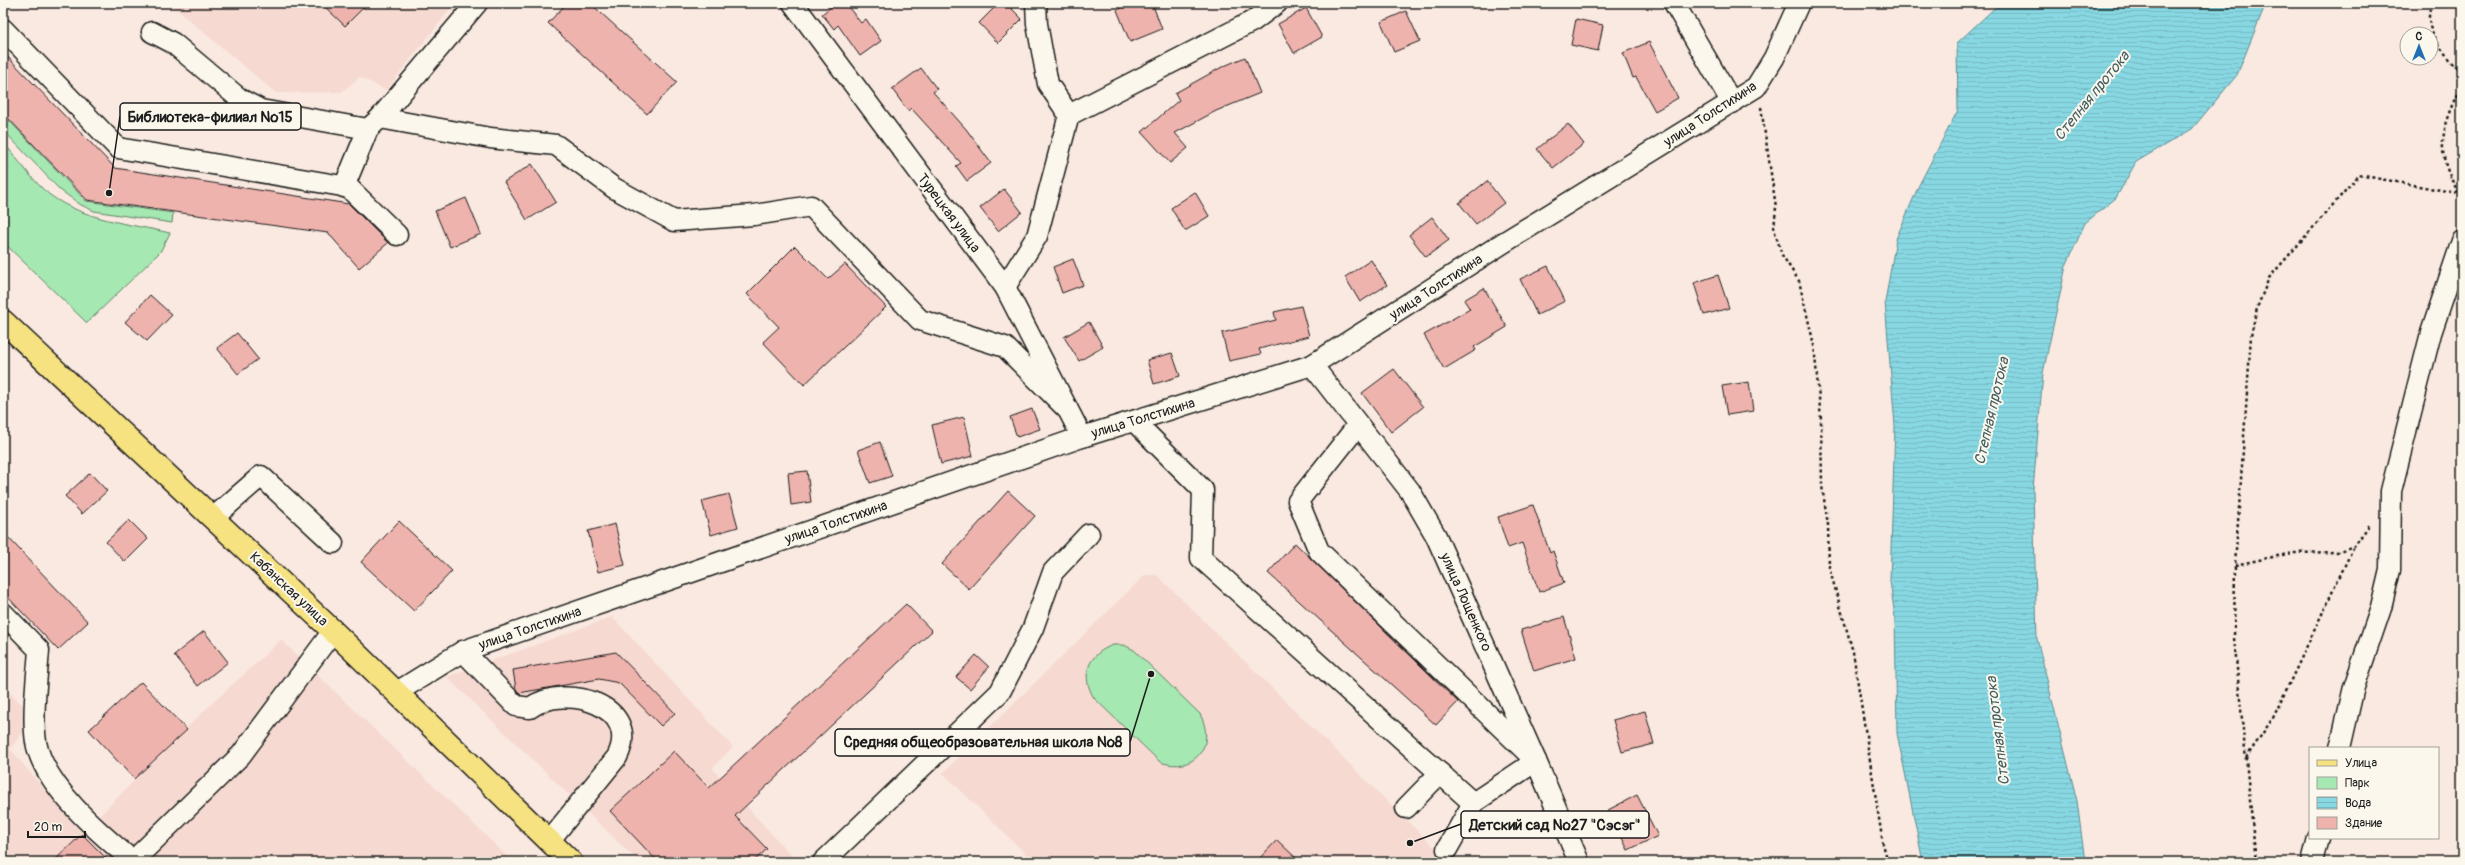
<svg xmlns="http://www.w3.org/2000/svg" width="2465" height="865" font-family="Pangolin,sans-serif">
<style>
.built{fill:#f6d9d1}
.green{fill:#a5e8b2;stroke:#608267}
.water{fill:url(#water-rules);stroke:#5d8d93}
.building{fill:#efb3ae;stroke:#1c1c1c}
.lines{fill:none;stroke-linecap:round;stroke-linejoin:round}
.minor-casing{stroke:#1c1c1c;stroke-width:23}
.major-casing{stroke:#1c1c1c;stroke-width:25}
.path{stroke:#1c1c1c;stroke-width:2.5;stroke-dasharray:3 3;stroke-linecap:butt}
.minor{stroke:#fbf7ec;stroke-width:20}
.major{stroke:#f6e281;stroke-width:22}
.labels{text-anchor:middle;dominant-baseline:central;stroke-width:4;stroke-linejoin:round;paint-order:stroke}
.street-label{font-size:14px;fill:#1c1c1c;stroke:#fbf7ec}
.water-label{font-size:15px;font-style:italic;fill:#425e62;stroke:#fbf7ec}
.leader{fill:none;stroke:#1c1c1c;stroke-width:1.5}
.callout-dot{fill:#1c1c1c;stroke:#fbf7ec;stroke-width:1.5}
.callout{fill:#fbf7ec;stroke:#1c1c1c;stroke-width:1.5}
.callout-label{font-size:15px;text-anchor:middle;font-weight:bold;fill:#1c1c1c}
</style>
<defs>
<pattern id="water-rules" width="6" height="5" patternUnits="userSpaceOnUse"><rect width="6" height="5" fill="#88d8e3"/><path d="M0 2.5h6" fill="none" stroke="#75b9c2"/></pattern>
</defs>
<rect width="100%" height="100%" fill="#f9e9e0"/>
<filter id="ink" filterUnits="userSpaceOnUse"><feTurbulence type="fractalNoise" baseFrequency=".025" numOctaves="2"/><feDisplacementMap in="SourceGraphic" scale="8" xChannelSelector="R" yChannelSelector="G"/><feConvolveMatrix kernelMatrix="1 2 1 2 8 2 1 2 1" color-interpolation-filters="sRGB"/></filter>
<g filter="url(#ink)">
<g class="built">
<polygon points="169,3 455,3 386,90 360,77 341,92 276,93"/>
<polygon points="1145,575 1157,575 1449,862 1034,862 943,773"/>
<polygon points="612,617 733,747 712,768 797,862 639,862 447,677"/>
<polygon points="281,640 513,862 3,862 3,687 35,716 10,749 82,833 205,710"/>
</g>
<g class="green">
<polygon points="3,114 86,201 173,213 172,223 94,211 81,205 60,190 3,130"/>
<path d="M3 142C17 158 34 183 50 195 84 220 131 224 170 233L160 252 87 323 3 242Z"/>
<path d="M1113 645H1124L1134 650 1200 714C1217 746 1194 774 1160 762L1094 698C1080 675 1088 654 1113 645Z"/>
</g>
<polygon class="water" points="2000,3 2266,3 2237,75 2192,129 2136,162 2116,198 2085,223 2066,266 2043,373 2033,490 2037,639 2077,801 2085,862 1923,862 1897,733 1895,617 1890,581 1895,426 1885,302 1896,239 1919,185 1958,110 1957,43"/>
<g class="building">
<polygon points="321,3 368,3 345,26"/>
<polygon points="567,3 590,3 677,82 647,114 548,23"/>
<polygon points="836,3 845,3 861,23 866,19 881,41 860,56 838,25 834,29 822,14"/>
<polygon points="999,3 1006,3 1022,19 998,43 979,23"/>
<polygon points="1134,3 1152,3 1162,29 1130,42 1117,10"/>
<polygon points="1306,8 1322,37 1294,53 1278,24"/>
<polygon points="1406,11 1420,41 1394,52 1381,22"/>
<polygon points="1576,19 1603,25 1598,51 1571,45"/>
<polygon points="1649,42 1678,98 1655,111 1636,77 1633,78 1623,53"/>
<polygon points="3,52 115,168 349,204 388,243 359,268 328,233 87,200 3,113"/>
<polygon points="1245,57 1260,93 1216,111 1175,133 1188,148 1170,163 1142,132 1179,100 1175,93 1222,67"/>
<polygon points="921,68 937,89 933,92 966,129 991,163 967,181 956,166 961,163 911,108 908,111 892,89"/>
<polygon points="1568,124 1584,144 1553,168 1537,149"/>
<polygon points="532,164 556,202 527,220 504,182"/>
<polygon points="1487,181 1504,203 1476,224 1459,203"/>
<polygon points="1004,189 1022,212 998,231 980,208"/>
<polygon points="1195,192 1209,216 1185,231 1171,208"/>
<polygon points="466,198 481,234 450,247 435,211"/>
<polygon points="1432,217 1449,240 1426,257 1409,235"/>
<polygon points="795,246 828,279 845,264 886,307 804,385 763,342 779,327 747,294"/>
<polygon points="1073,259 1083,285 1062,293 1053,267"/>
<polygon points="1371,260 1387,285 1360,302 1345,277"/>
<polygon points="1548,266 1565,301 1537,315 1520,279"/>
<polygon points="1718,275 1729,308 1704,315 1694,283"/>
<polygon points="1484,288 1507,327 1474,347 1476,350 1444,369 1424,335 1470,309 1464,300"/>
<polygon points="150,295 172,315 147,341 125,322"/>
<polygon points="1301,306 1309,336 1259,349 1261,354 1229,361 1222,333 1276,320 1274,312"/>
<polygon points="1089,322 1103,347 1079,361 1064,337"/>
<polygon points="237,333 258,359 238,374 217,348"/>
<polygon points="1172,353 1180,376 1154,384 1147,360"/>
<polygon points="1394,369 1423,407 1391,432 1362,393"/>
<polygon points="1749,382 1753,411 1727,415 1722,386"/>
<polygon points="1032,409 1040,429 1017,437 1010,417"/>
<polygon points="964,417 973,456 941,464 932,425"/>
<polygon points="880,442 892,476 870,483 858,450"/>
<polygon points="807,471 811,502 791,505 788,473"/>
<polygon points="90,473 107,491 82,514 65,496"/>
<polygon points="1008,491 1035,516 969,589 942,564"/>
<polygon points="729,494 738,527 711,535 702,501"/>
<polygon points="1533,505 1550,553 1553,551 1564,583 1539,592 1522,543 1508,548 1498,517"/>
<polygon points="129,520 148,539 125,562 106,542"/>
<polygon points="399,521 452,571 414,611 361,562"/>
<polygon points="615,524 625,565 598,572 588,531"/>
<polygon points="3,532 88,622 58,650 3,592"/>
<polygon points="1295,543 1458,702 1436,725 1268,573"/>
<polygon points="906,604 932,631 735,816 767,849 753,862 658,862 610,811 674,751 709,788"/>
<polygon points="1564,617 1576,658 1534,671 1521,630"/>
<polygon points="204,631 228,662 198,686 174,655"/>
<polygon points="616,652 675,713 661,726 619,683 599,679 519,693 516,689 513,670"/>
<polygon points="976,655 989,667 970,689 956,677"/>
<polygon points="141,682 187,730 134,779 89,730"/>
<polygon points="1645,711 1654,744 1622,752 1613,720"/>
<polygon points="1637,795 1658,836 1628,850 1608,810"/>
<polygon points="82,834 110,862 53,862"/>
<polygon points="1277,840 1300,862 1256,862"/>
</g>
<g class="lines">
<g class="minor-casing">
<g id="minor">
<polyline points="793,3 1005,287 1082,437"/>
<polyline points="1674,3 1732,103"/>
<polyline points="3,29 118,148 348,187 397,235"/>
<polyline points="152,32 173,43 240,99 261,110 368,129 380,118 477,3"/>
<polyline points="1069,115 1253,21 1277,3"/>
<polyline points="380,118 490,138 556,145 614,188 674,221 754,215 811,206 920,320 1005,347 1067,409"/>
<polyline points="344,187 368,129"/>
<polyline points="1005,287 1037,236 1069,115 1048,84 1037,24 1036,3"/>
<polyline points="1312,365 1410,491 1436,536 1536,761 1579,862"/>
<polyline points="1134,421 1203,490 1201,558 1473,803"/>
<polyline points="1358,425 1298,501 1319,551 1536,761 1473,803 1447,849"/>
<polyline points="213,518 261,476 333,543"/>
<path d="M3 613 39 650C37 678 32 715 36 742 44 786 99 833 133 861L241 755 333 631"/>
<path d="M463 651 516 706 530 708C565 682 643 706 617 757L549 841"/>
<polyline points="397,692 463,651 1082,437 1312,365 1503,243 1756,87 1774,58 1799,3"/>
<polyline points="2340,748 2354,687 2381,608 2390,570 2391,491 2431,333 2462,241"/>
<polyline points="1406,808 1440,773"/>
<polyline points="823,862 1000,692 1033,628 1053,572 1089,534"/>
<polyline points="2312,862 2318,838"/>
</g>
</g>
<g class="major-casing">
<polyline id="major" points="3,321 333,631 571,862"/>
</g>
<g class="path">
<path d="M2432 3C2421 30 2443 51 2459 70L2462 77"/>
<polyline points="1761,107 1776,207 1774,229 1782,255 1799,281 1814,345 1821,419 1822,486 1828,525 1829,567 1853,652 1883,844 1888,862"/>
<path d="M2459 193C2432 149 2443 128 2462 85"/>
<polyline points="2235,565 2292,553 2337,552 2354,546 2371,523"/>
<polyline points="2246,758 2273,718 2354,546"/>
<polyline points="2256,862 2234,638 2235,565 2251,336 2257,308 2269,278 2359,175 2462,194"/>
</g>
<use href="#minor" class="minor"/>
<use href="#major" class="major"/>
</g>
</g>
<g class="labels">
<g class="street-label">
<text transform="translate(1710 114) rotate(-33)">улица Толстихина</text>
<text transform="translate(949 213) rotate(53)">Турецкая улица</text>
<text transform="translate(1436 287) rotate(-33)">улица Толстихина</text>
<text transform="translate(1143 418) rotate(-17)">улица Толстихина</text>
<text transform="translate(836 522) rotate(-19)">улица Толстихина</text>
<text transform="translate(289 589) rotate(43)">Кабанская улица</text>
<text transform="translate(1466 602) rotate(66)">улица Лощенкого</text>
<text transform="translate(530 628) rotate(-19)">улица Толстихина</text>
</g>
<g class="water-label">
<text transform="translate(2092 96) rotate(-51)">Степная протока</text>
<text transform="translate(1992 411) rotate(-77)">Степная протока</text>
<text transform="translate(1998 731) rotate(-97)">Степная протока</text>
</g>
</g>
<path class="leader" d="M109 193L120 116M1151 674L1130 742M1410 843L1461 824"/>
<g class="callout-dot">
<circle cx="109" cy="193" r="4"/>
<circle cx="1151" cy="674" r="4"/>
<circle cx="1410" cy="843" r="4"/>
</g>
<g class="callout">
<rect x="120" y="103" width="181" height="27" rx="4"/>
<rect x="835" y="729" width="295" height="27" rx="4"/>
<rect x="1461" y="811" width="188" height="27" rx="4"/>
</g>
<g class="callout-label">
<text x="210" y="122">Библиотека-филиал №15</text>
<text x="983" y="747">Средняя общеобразовательная школа №8</text>
<text x="1555" y="830">Детский сад №27 "Сэсэг"</text>
</g>
<rect width="2465" height="865" fill="none" stroke="#fbf7ec" stroke-width="16"/>
<rect x="8" y="8" width="2449" height="849" fill="none" stroke="#1c1c1c" stroke-width="1.5" filter="url(#ink)"/>
<rect x="2309" y="747" width="130" height="92" fill="#fbf7ec" stroke="#a29f99"/>
<rect x="2317" y="760" width="20" height="6" fill="#f6e281" stroke="#a29f99"/>
<text x="2345" y="767" font-size="12" fill="#1c1c1c">Улица</text>
<rect x="2317" y="777" width="20" height="12" fill="#a5e8b2" stroke="#a29f99"/>
<text x="2345" y="787" font-size="12" fill="#1c1c1c">Парк</text>
<rect x="2317" y="797" width="20" height="12" fill="url(#water-rules)" stroke="#a29f99"/>
<text x="2345" y="807" font-size="12" fill="#1c1c1c">Вода</text>
<rect x="2317" y="817" width="20" height="12" fill="#efb3ae" stroke="#a29f99"/>
<text x="2345" y="827" font-size="12" fill="#1c1c1c">Здание</text>
<g transform="translate(2419 46)"><circle r="19" fill="#fbf7ec" stroke="#a29f99"/>
<path d="M0-3L7 15L0 10L-7 15Z" fill="#1f6fb2"/>
<text y="-6" font-size="11" font-weight="bold" text-anchor="middle" fill="#1c1c1c">С</text>
</g>
<path d="M28 831v6h57v-6" fill="none" stroke="#1c1c1c" stroke-width="2"/>
<text x="34" y="831" font-size="12" fill="#1c1c1c" stroke="#fbf7ec" stroke-width="3" paint-order="stroke">20 m</text>
</svg>
